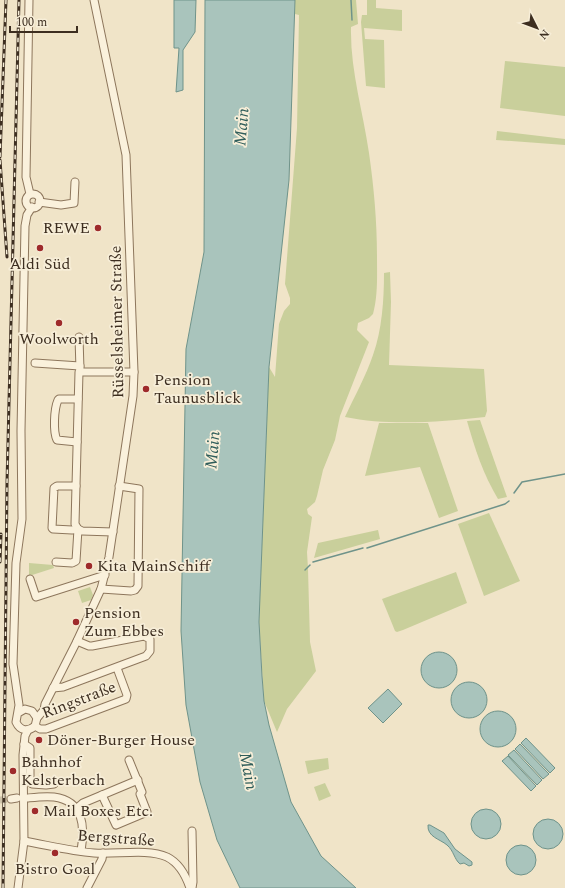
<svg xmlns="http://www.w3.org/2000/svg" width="565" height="888" font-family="Spectral,serif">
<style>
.green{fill:#c9cf9b}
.water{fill:#a9c4bc;stroke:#6f938a}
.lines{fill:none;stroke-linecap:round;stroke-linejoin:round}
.stream{stroke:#6f938a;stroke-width:1.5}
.minor-tunnel{stroke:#ccc0a6;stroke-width:7;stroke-dasharray:7 3.5;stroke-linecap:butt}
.minor-casing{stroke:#8d765c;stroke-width:9}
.minor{stroke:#faf1dc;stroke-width:7}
.rail-casing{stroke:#3d2e20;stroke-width:3}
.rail{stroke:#f7eed8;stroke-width:1.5;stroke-dasharray:4.5;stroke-linecap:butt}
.poi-dot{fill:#9e2a2b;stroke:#f7eed8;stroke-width:1.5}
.labels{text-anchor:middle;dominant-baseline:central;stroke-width:3.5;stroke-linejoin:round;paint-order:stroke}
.poi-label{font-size:16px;fill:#3d2e20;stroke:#f7eed8;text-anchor:start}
.street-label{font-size:16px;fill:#3d2e20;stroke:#f7eed8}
.water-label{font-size:17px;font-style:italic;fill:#2f5d5a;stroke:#f7eed8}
</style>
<rect width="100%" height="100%" fill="#f0e4c8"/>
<g class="green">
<path d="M295 0H356L358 24 351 27C350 70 363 111 369 153 374 188 377 222 377 257 377 275 378 296 373 314L369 318 358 323 357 330 369 342 340 416 335 440 323 470 317 496 315 502 307 509 308 514 312 517 307 552 308 569 310 642 316 671 287 709 277 732 264 701 259 622 269 367 275 377 279 324 284 311 290 304V298L285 284 297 128 299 15 295 14Z"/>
<polygon points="367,0 376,0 376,8 402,10 402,31 364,28 365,39 384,40 385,88 366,86 361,22 362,15 367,15"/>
<polygon points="505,61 565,67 565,116 500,108"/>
<polygon points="497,131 565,139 565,145 496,140"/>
<path d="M390 272 391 302 389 365 484 369 487 411 485 417C440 422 389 426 345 417 354 397 366 376 373 355 382 330 384 300 384 273Z"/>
<path d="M480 420 507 497 498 499C483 474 475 449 467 421Z"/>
<polygon points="379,423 428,423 458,511 439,518 420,467 365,476"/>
<polygon points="489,513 520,581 484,596 458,524"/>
<polygon points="378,530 380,539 314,558 318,543"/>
<polygon points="29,563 53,565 54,568 29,576"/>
<polygon points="456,572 467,603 403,630 397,632 395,631 382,599"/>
<polygon points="90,587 93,595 91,600 82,603 78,591"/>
<polygon points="328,758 329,769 308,774 305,761"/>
<polygon points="325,783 331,796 319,801 314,787"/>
</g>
<g class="water">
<polygon points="174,0 196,0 195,32 183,50 183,90 176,92 179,48 174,48"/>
<polygon points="205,0 295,0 289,180 269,367 259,622 262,676 264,701 269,725 291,802 321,856 356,888 240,888 217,840 200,782 186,705 181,631 186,349 204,252"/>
<circle cx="439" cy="670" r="18"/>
<circle cx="469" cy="700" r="18"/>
<polygon points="388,689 402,704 383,723 368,708"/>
<circle cx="498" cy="729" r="18"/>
<polygon points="526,738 555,768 550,773 521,743"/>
<polygon points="520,744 549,774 543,779 515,749"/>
<polygon points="514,750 542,780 537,785 508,755"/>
<polygon points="508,756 536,786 531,791 502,761"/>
<circle cx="486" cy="824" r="15"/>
<circle cx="548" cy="834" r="15"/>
<path d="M428 825H430L444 833 455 849 472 862V865L469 866 464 863 460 864C454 859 454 851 447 845 440 839 427 837 428 825Z"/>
<circle cx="521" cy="860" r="15"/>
</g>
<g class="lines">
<g class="stream">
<polyline points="351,0 352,20"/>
<polyline points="514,493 522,482 565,474"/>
<polyline points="367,548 505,504 509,501"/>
<polyline points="313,562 363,548"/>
<polyline points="305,570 310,565"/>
</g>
<polyline class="minor-tunnel" points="0,800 11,799"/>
<g class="minor-casing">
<g id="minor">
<polyline points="29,0 26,177 30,194"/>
<circle cx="33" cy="201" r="7"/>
<polyline points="39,202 61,205 74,203 75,182"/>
<polyline points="79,337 80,370"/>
<polyline points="35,363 80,366"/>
<path d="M77 442 57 440C53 432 54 409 58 400L59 399H78"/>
<polyline points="113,532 82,531 78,529 75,524 79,372 134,372"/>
<polyline points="56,562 72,563 76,561 78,529 72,530 53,529 52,528 54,488 57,486 76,486"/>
<polyline points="30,579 36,597 105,575"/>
<polyline points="101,589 131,591 135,590 138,586 139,489 119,486"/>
<polyline points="53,688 63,687 146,656 150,651 150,639 144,636 92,646 89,646 77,641"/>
<path d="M18 713 25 709 32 711 37 718 35 726C28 732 20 731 16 722L19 705 13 664 16 563 22 519 21 431 25 226 27 215 32 207"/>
<polyline points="37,718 44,710 45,704 77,641 101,589 109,557 133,396 134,372 126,155 94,0"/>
<polyline points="35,726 40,729 46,729 126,699 127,695 117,668"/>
<polyline points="24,744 30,748 30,780 32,784 46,785 54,784"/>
<polyline points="102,795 116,825 147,812 140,794 142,792 129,760"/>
<path d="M28 798C37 797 45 796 54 797 84 801 85 827 81 851"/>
<polyline points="11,799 17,798"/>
<polyline points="76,809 83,803 138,780"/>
<polyline points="192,831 193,882 192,888"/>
<path d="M24 841C47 845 70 851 94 853 115 855 147 848 167 857 179 863 186 876 190 888"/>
<polyline points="18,888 24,841 23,755 25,736 28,730"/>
<polyline points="87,888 102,859 103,853"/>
</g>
</g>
<use href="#minor" class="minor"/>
<g class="rail-casing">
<g id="rail">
<polyline points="0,157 6,0"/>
<polyline points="0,160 7,257"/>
<polyline points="0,562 1,534"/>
<polyline points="3,888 7,483 19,0"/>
</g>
</g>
<use href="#rail" class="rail"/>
</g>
<g class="poi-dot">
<circle cx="98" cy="228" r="4"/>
<circle cx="40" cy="248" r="4"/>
<circle cx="59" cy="323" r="4"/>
<circle cx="146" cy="389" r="4"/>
<circle cx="89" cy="566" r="4"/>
<circle cx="76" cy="622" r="4"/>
<circle cx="39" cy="740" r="4"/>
<circle cx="13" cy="771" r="4"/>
<circle cx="35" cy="811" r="4"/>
<circle cx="55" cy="853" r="4"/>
</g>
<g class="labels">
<g class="poi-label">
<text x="90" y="228" text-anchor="end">REWE</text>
<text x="40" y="264" text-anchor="middle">Aldi Süd</text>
<text x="59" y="339" text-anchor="middle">Woolworth</text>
<text x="154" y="380">Pension<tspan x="154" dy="18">Taunusblick</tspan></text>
<text x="97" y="566">Kita MainSchiff</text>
<text x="84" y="613">Pension<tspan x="84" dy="18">Zum Ebbes</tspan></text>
<text x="47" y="740">Döner-Burger House</text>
<text x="21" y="762">Bahnhof<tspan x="21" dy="18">Kelsterbach</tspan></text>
<text x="43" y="811">Mail Boxes Etc.</text>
<text x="55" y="869" text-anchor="middle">Bistro Goal</text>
</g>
<g class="street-label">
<text transform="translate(117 322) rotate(-91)">Rüsselsheimer Straße</text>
<text transform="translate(79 700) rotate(-21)">Ringstraße</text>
<text transform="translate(116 838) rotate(4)">Bergstraße</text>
</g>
<g class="water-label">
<text transform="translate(242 127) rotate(-85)">Main</text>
<text transform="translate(213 450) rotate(-85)">Main</text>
<text transform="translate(248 771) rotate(79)">Main</text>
</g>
</g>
<g transform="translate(537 28) rotate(132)" stroke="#f7eed8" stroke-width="3" paint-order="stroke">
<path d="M0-3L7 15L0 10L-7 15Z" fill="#3d2e20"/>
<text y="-6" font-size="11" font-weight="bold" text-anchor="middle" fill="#3d2e20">N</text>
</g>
<path d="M10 26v6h67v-6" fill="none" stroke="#3d2e20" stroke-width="2"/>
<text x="16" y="26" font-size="12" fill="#3d2e20" stroke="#f7eed8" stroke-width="3" paint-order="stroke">100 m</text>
</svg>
